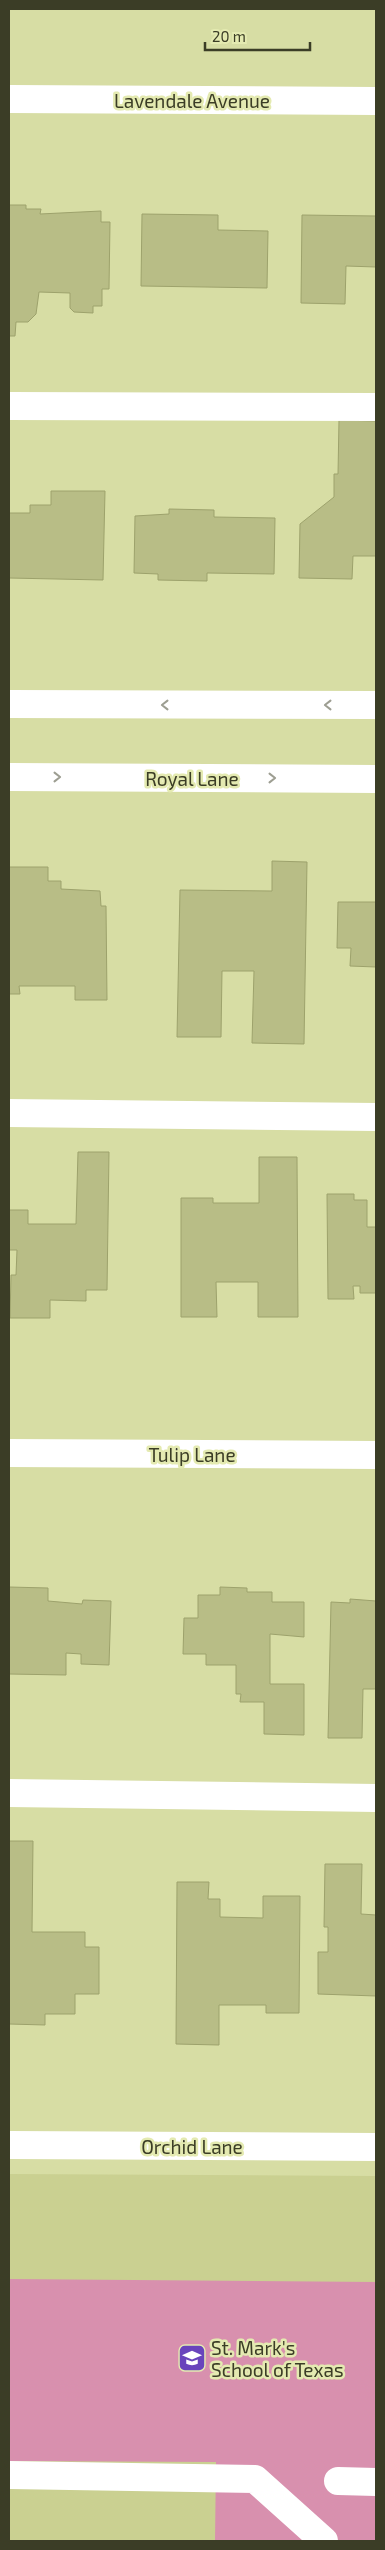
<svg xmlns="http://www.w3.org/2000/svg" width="385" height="2550" font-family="'Exo 2',sans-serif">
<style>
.built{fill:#cad091}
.green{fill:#d890ae}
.building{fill:#b8bd86;stroke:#9da26c}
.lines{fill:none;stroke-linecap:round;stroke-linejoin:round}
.minor{stroke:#fff;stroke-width:28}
.major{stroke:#fff;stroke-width:28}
.oneway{stroke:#9d9e92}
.labels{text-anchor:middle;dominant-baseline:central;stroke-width:5;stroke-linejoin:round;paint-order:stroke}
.street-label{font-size:19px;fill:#3b3d26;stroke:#e4eab1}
.poi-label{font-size:19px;fill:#3b3d26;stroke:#e4eab1;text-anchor:start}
</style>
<rect width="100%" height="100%" fill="#d7dda4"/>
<polygon class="built" points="9,2174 376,2176 376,2541 9,2541"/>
<polygon class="green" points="9,2279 376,2282 376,2541 215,2541 216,2462 9,2461"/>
<g class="building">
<polygon points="9,205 26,205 26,209 41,209 40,214 101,211 101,222 110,222 109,289 102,289 102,306 93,306 93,313 74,312 70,308 70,293 39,292 36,314 28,322 16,322 15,336 9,336"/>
<polygon points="142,214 218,215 218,230 268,231 267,288 141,286"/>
<polygon points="302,215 376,216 376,267 346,266 345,304 301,303"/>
<polygon points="339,420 376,421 376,556 353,556 352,579 299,578 300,524 334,497 334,474 338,474"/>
<polygon points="51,491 105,491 103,580 9,578 9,513 30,513 30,505 51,505"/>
<polygon points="169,509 214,510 214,517 275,518 274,574 207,573 207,581 158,580 158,574 134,573 135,516 169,514"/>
<polygon points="272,861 307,862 304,1044 252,1043 254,971 222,971 221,1037 177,1037 180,890 272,891"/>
<polygon points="9,867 48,867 48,881 61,881 61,889 100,891 101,906 106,906 107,1000 75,1000 75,986 19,986 20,994 9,994"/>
<polygon points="338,902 376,902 376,967 350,966 351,948 337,948"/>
<polygon points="78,1152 109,1152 107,1290 86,1290 86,1301 50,1300 50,1318 10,1318 11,1275 16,1275 17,1250 9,1250 9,1210 28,1210 28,1224 76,1224"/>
<polygon points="259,1157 297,1157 298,1317 258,1317 258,1282 216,1282 217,1317 181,1317 181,1198 213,1198 213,1203 259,1203"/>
<polygon points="327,1194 354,1194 354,1200 367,1200 367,1227 376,1227 376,1293 360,1293 360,1286 353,1286 354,1299 328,1299"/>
<polygon points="9,1587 48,1588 48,1601 82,1604 83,1600 111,1601 109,1665 81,1664 81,1654 66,1653 66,1675 9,1674"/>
<polygon points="220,1587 247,1588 247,1592 272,1592 272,1602 304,1602 304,1637 270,1634 270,1684 304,1684 304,1735 264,1734 264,1702 240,1702 241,1694 236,1694 236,1665 206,1665 206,1654 183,1654 184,1618 198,1618 198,1595 220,1595"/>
<polygon points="350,1599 376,1601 376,1689 363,1689 362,1738 328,1738 331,1602 350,1603"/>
<polygon points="9,1841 33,1841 32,1932 85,1932 85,1947 99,1947 99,1994 75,1994 75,2014 45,2014 45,2025 9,2024"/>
<polygon points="325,1864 362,1864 361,1914 376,1915 376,1996 318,1994 318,1952 328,1952 328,1927 324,1927"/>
<polygon points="177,1882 209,1882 208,1899 220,1899 220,1917 263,1918 263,1896 300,1896 299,2013 266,2013 266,2005 219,2005 219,2045 176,2044"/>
</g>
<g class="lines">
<g class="minor">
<polyline points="9,99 376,101"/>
<polyline points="9,406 376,407"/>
<polyline points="9,1113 376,1117"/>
<polyline points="9,1453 376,1455"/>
<polyline points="9,1793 376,1798"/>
<polyline points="9,2145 376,2147"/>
<polyline points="9,2475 255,2479 324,2541"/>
<polyline points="338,2481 376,2482"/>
</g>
<g class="major">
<polyline points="9,704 376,705"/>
<polyline points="9,777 376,779"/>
</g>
</g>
<defs><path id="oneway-chevron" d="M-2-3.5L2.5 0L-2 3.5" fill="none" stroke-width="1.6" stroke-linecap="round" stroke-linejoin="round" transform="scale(1.25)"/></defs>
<g class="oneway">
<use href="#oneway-chevron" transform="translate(165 705) rotate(-180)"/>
<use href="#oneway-chevron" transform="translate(328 705) rotate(-180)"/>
<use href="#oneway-chevron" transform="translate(57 777)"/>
<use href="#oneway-chevron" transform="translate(272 778)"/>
</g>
<defs>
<g id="school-square" transform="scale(1.4375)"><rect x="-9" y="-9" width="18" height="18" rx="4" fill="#6944bc" stroke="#e4eab1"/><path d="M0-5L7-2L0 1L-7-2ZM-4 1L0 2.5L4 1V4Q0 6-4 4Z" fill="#fff"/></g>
</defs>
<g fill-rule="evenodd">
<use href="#school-square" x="192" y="2358"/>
</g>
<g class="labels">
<g class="street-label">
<text x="192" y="100">Lavendale Avenue</text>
<text x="192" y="778">Royal Lane</text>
<text x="192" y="1454">Tulip Lane</text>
<text x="192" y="2146">Orchid Lane</text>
</g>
<g class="poi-label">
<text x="211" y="2347">St. Mark's<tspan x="211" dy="22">School of Texas</tspan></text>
</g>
</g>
<rect width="385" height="2550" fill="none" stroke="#3b3d26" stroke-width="20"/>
<path d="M205 42v8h105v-8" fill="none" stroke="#3b3d26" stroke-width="2.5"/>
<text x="212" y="42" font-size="15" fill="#3b3d26" stroke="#e4eab1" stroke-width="4" paint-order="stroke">20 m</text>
</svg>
